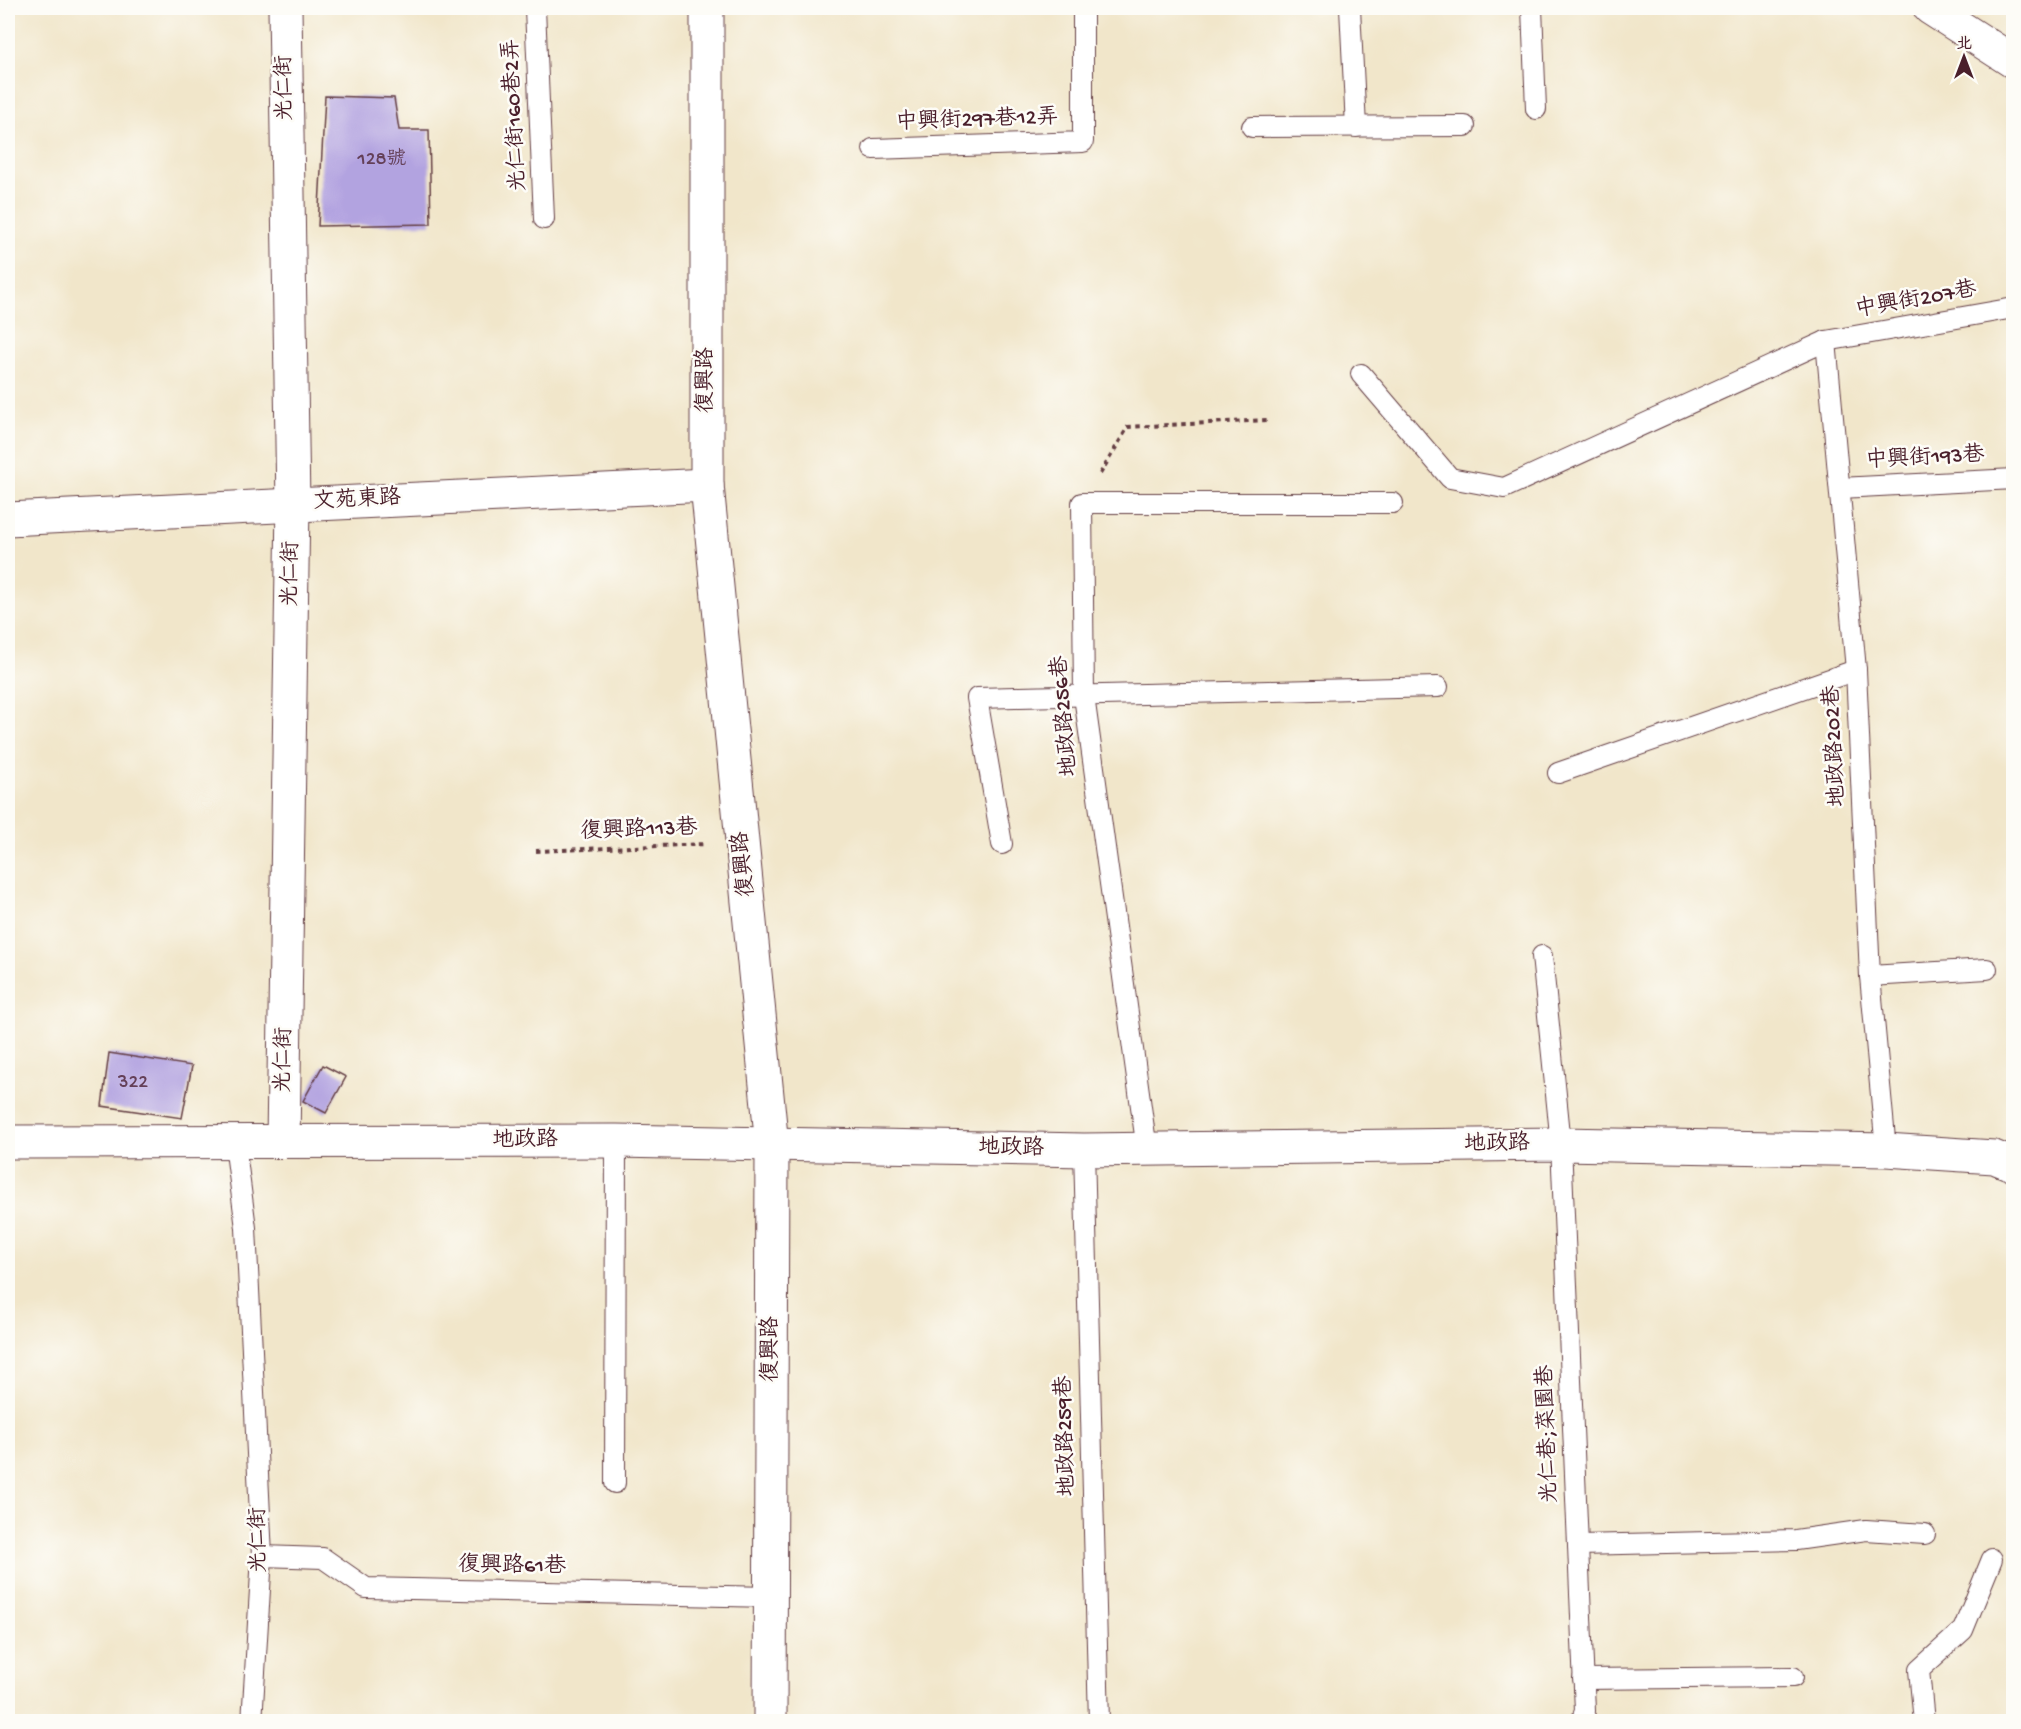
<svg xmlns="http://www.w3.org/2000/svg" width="2021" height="1729" font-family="'Gochi Hand','LXGW WenKai TC',sans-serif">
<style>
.building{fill:#b2a3e0}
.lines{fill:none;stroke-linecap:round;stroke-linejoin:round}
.service-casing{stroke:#633d43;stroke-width:22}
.minor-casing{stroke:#633d43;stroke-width:35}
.tertiary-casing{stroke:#633d43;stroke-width:35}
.path{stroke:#633d43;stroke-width:4;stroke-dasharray:4.5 4.5;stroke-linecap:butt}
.service{stroke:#fff;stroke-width:20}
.minor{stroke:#fff;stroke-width:33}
.tertiary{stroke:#fff;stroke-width:33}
.labels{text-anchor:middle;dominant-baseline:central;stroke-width:5;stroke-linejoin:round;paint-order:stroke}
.number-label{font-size:20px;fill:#644058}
.street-label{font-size:22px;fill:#4a1f2b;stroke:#fdfcf7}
</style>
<rect width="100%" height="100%" fill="#fdfcf7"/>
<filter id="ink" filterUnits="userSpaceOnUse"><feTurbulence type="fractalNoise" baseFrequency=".0167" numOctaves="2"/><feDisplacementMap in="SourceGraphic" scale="12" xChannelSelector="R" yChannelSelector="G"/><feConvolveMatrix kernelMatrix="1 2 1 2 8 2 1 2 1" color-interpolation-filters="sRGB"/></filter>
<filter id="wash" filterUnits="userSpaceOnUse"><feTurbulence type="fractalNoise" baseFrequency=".008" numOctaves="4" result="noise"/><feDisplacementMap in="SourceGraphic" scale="24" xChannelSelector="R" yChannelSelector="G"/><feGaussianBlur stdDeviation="1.35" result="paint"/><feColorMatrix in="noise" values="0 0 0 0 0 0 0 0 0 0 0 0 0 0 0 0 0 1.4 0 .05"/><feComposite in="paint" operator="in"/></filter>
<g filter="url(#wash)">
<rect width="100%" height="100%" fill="#f1e6ca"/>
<g id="blocks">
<g class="building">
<polygon points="325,96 394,98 399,130 429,130 431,224 318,226"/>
<polygon points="109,1053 192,1066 182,1118 102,1106"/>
<polygon points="323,1065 346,1077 326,1113 303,1101"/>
</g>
</g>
</g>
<g filter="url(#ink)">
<use href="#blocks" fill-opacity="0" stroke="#633d43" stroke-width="1.5"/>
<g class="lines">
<g class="service-casing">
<g id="service">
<polyline points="535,8 544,219"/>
<polyline points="1350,8 1356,127"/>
<polyline points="1532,8 1536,109"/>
<polyline points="1252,127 1465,126"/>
<polyline points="873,149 1083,142 1083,8"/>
<polyline points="1826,341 1856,670 1870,976 1886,1150"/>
<polyline points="1361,374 1450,478 1504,488 1826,341 2014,308"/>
<polyline points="1840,488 2014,479"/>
<polyline points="1558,773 1856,670"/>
<polyline points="1002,844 977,698 1438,687"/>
<polyline points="1542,956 1561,1144 1585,1711 1581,1722"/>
<polyline points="1870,976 1987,969"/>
<polyline points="235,1144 246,1228 262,1556 252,1722"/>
<polyline points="1084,1150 1099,1722"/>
<polyline points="1147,1150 1084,696 1082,503 1393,503"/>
<polyline points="615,1483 616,1141"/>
<polyline points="1578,1545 1796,1540 1866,1530 1925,1534"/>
<polyline points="262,1556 323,1558 366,1588 770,1597"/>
<polyline points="1583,1679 1793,1677"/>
<polyline points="1924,1722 1919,1670 1963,1630 1992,1559"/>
</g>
</g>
<g class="minor-casing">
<g id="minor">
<polyline points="1930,8 2014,62"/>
<polyline points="8,519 707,485"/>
<polyline points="283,1141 293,504 285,8"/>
</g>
</g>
<g class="tertiary-casing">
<g id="tertiary">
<polyline points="707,8 707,485 772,1146 770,1722"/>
<polyline points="8,1142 616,1141 1084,1150 1561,1144 1886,1150 1994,1157 2014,1165"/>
</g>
</g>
<g class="path">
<polyline points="1100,474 1128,427 1268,420"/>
<polyline points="536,851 706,844"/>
</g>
<use href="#service" class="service"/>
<use href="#minor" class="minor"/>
<use href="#tertiary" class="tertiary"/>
</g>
</g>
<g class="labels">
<g class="number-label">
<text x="382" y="160">128號</text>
<text x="133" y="1083">322</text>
</g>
<g class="street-label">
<text transform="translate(286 88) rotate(-91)">光仁街</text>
<text transform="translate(516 115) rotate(-93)">光仁街160巷2弄</text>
<text transform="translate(977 121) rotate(-2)">中興街297巷12弄</text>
<text transform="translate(1916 301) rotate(-10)">中興街207巷</text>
<text transform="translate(707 380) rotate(-90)">復興路</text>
<text transform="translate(1925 459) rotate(-3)">中興街193巷</text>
<text transform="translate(357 501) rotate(-3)">文苑東路</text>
<text transform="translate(292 574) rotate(-89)">光仁街</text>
<text transform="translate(1066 716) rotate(-95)">地政路256巷</text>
<text transform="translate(1836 746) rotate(-93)">地政路202巷</text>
<text transform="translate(639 831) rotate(-2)">復興路113巷</text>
<text transform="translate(745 864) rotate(-96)">復興路</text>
<text transform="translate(285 1060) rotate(-89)">光仁街</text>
<text x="525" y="1141">地政路</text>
<text transform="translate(1497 1145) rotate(-1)">地政路</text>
<text transform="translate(1011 1149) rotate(1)">地政路</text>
<text transform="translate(772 1349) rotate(-90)">復興路</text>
<text transform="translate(1549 1434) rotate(-92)">光仁巷;菜園巷</text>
<text transform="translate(1067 1436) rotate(-92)">地政路259巷</text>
<text transform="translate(260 1540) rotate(-91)">光仁街</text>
<text transform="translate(512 1567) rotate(1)">復興路61巷</text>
</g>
</g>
<rect width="2021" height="1729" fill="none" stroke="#fdfcf7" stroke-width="30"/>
<g transform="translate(1964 57)" stroke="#fdfcf7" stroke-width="4.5" paint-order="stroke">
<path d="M0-4.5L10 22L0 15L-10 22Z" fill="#4a1f2b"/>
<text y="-9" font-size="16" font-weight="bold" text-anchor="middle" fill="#4a1f2b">北</text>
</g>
</svg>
